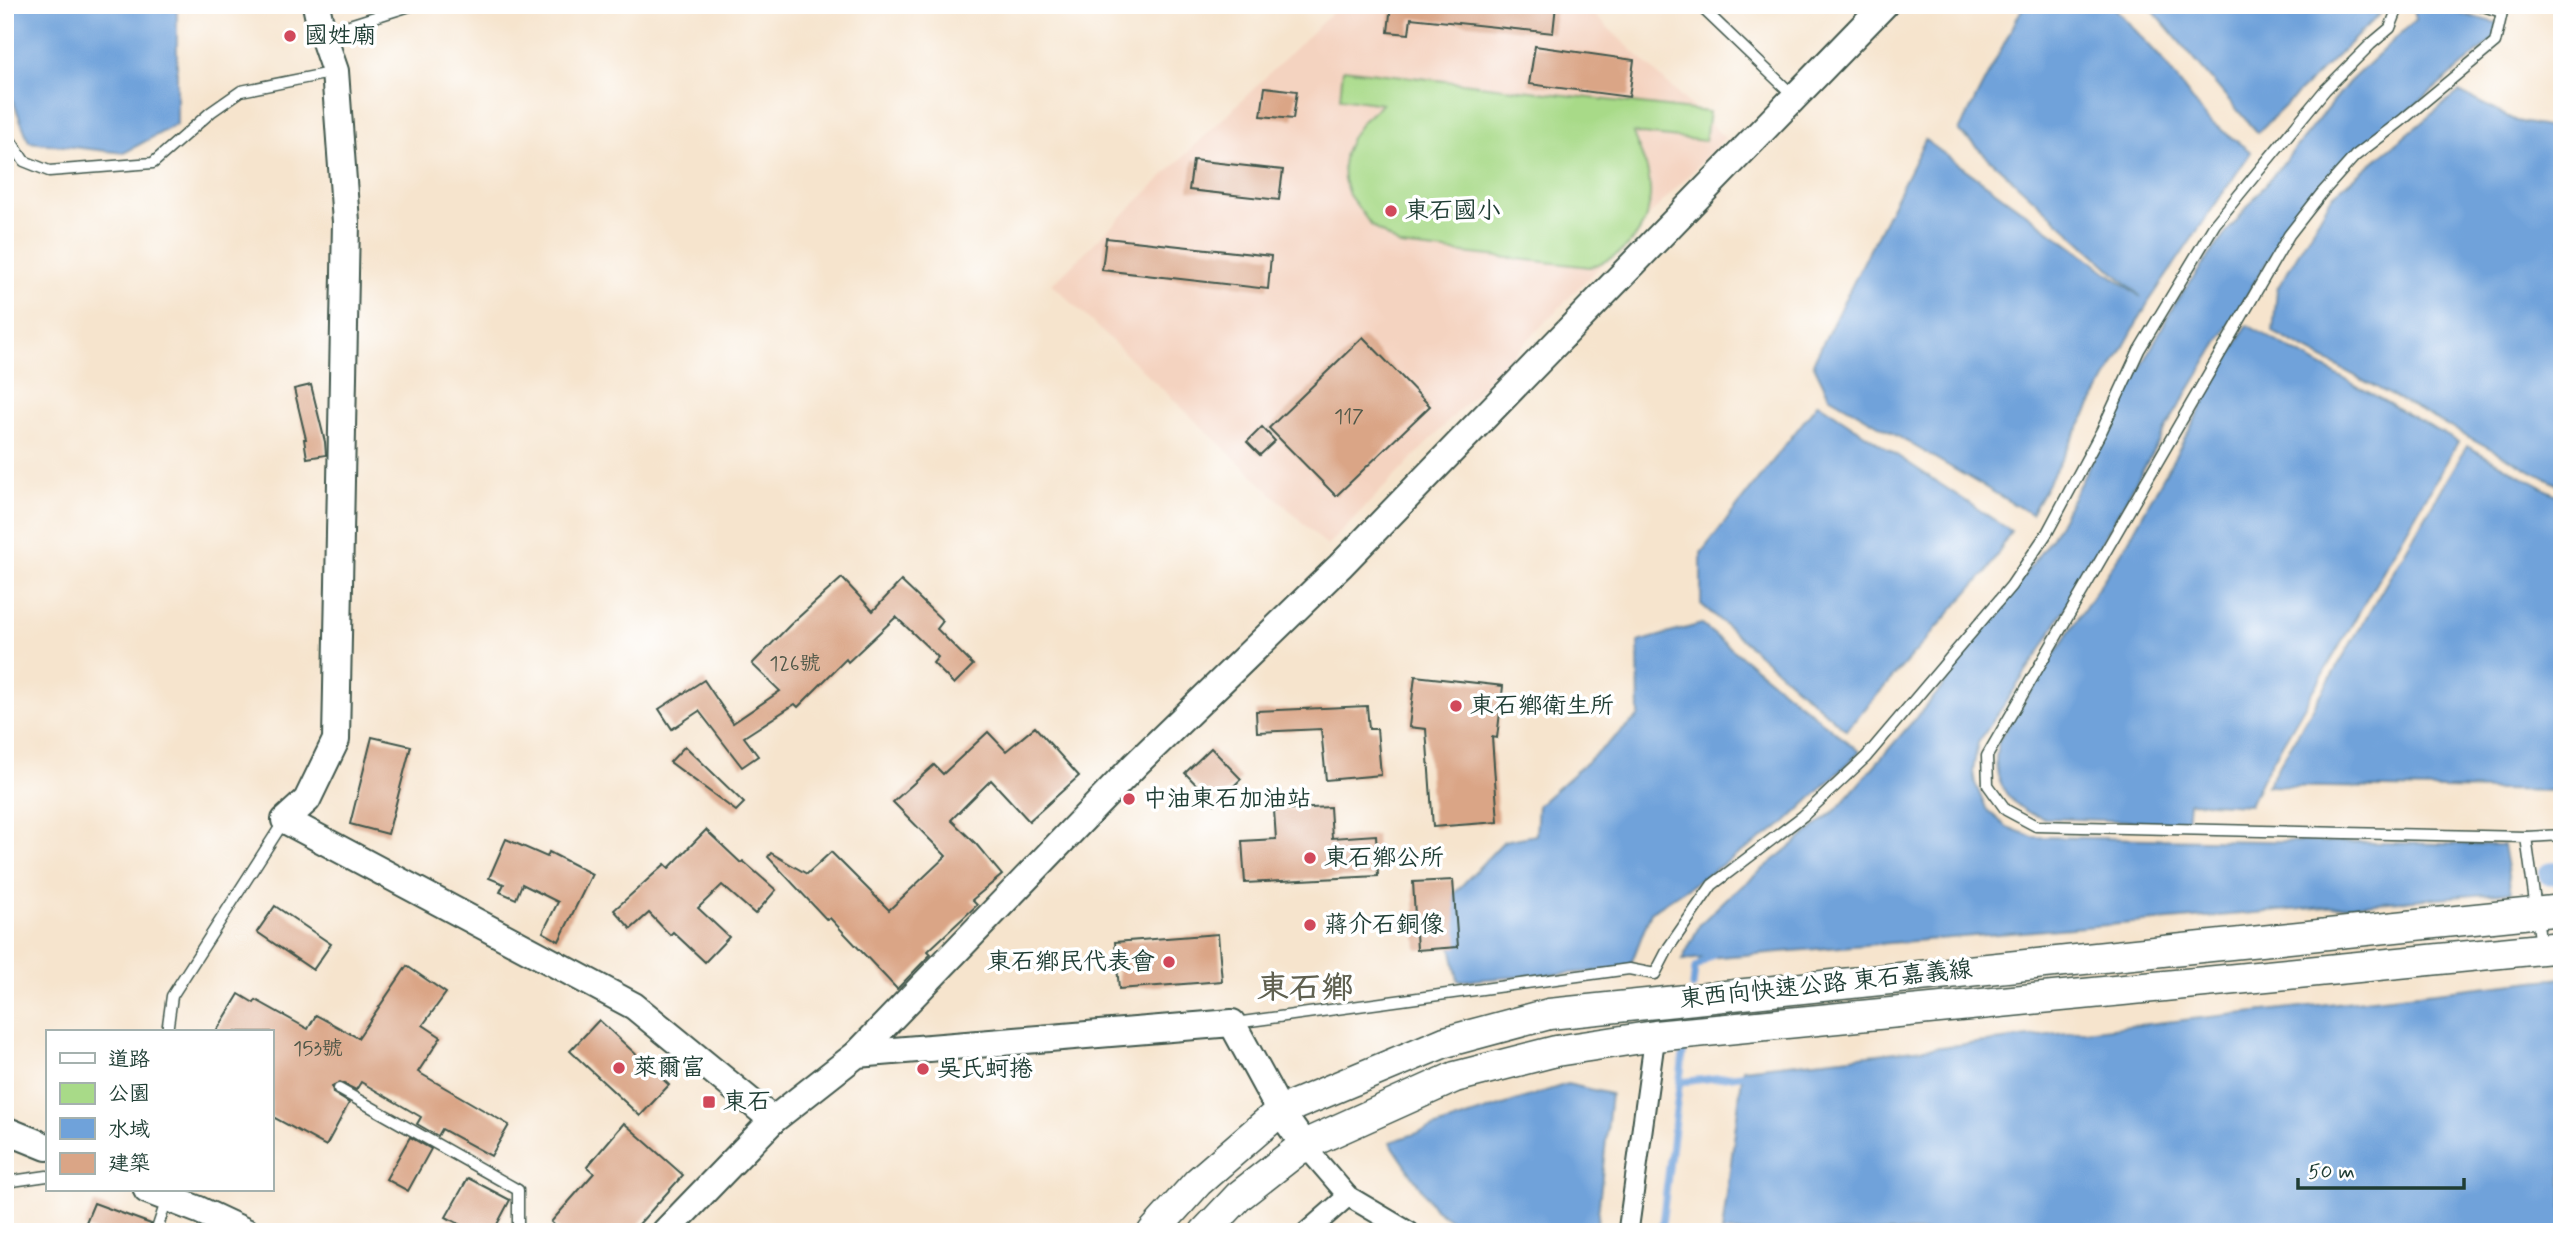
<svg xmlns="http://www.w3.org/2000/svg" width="2567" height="1237" font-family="Mynerve,'LXGW WenKai TC',sans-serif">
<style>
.built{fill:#f4d3c0}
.green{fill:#a8da88;stroke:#648c5e;stroke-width:2}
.water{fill:#6fa2da;stroke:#477087;stroke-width:2}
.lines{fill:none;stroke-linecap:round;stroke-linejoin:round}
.stream{stroke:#6fa2da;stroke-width:7}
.canal{stroke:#6fa2da;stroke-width:23}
.building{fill:#daa586}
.lane-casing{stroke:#3f564b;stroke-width:13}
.street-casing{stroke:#3f564b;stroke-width:23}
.secondary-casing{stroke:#3f564b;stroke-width:30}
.primary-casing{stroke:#3f564b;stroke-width:33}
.lane{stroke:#fff;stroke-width:10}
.street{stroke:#fff;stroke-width:19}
.secondary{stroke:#fff;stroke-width:26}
.primary{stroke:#fff;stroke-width:30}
.poi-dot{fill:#d1495b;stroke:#fff;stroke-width:2.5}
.labels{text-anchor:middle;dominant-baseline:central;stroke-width:7;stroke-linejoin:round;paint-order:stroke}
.number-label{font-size:21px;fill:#4e5748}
.poi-label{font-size:24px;fill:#1f3d34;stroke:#fff;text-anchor:start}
.street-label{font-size:24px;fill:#1f3d34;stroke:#fff}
.district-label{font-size:32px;font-weight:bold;fill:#606151;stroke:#fff}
</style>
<rect width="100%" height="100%" fill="#fff"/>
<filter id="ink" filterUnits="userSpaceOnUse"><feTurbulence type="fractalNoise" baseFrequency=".0143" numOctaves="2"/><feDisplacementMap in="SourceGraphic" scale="14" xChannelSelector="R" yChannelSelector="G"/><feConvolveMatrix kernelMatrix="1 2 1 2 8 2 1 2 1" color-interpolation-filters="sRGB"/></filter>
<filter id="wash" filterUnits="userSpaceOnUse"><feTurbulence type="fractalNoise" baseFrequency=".00686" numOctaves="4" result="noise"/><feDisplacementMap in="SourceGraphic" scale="28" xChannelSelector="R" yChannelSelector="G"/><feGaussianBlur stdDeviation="1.57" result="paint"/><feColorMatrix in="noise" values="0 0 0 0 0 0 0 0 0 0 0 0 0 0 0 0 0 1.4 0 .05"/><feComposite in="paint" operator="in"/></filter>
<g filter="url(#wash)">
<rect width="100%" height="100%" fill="#f6e4cd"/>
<polygon class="built" points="1340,5 1584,5 1725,138 1327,546 1052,284"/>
<path class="green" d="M1343 69 1709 112 1705 141 1633 133C1637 145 1643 157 1647 169 1659 216 1635 253 1590 267L1400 246 1371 225 1349 195 1344 180 1343 165 1345 152 1352 136 1363 121 1382 104 1340 98Z"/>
<g class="water">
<polygon points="5,5 177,5 177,124 124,153 29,142 5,80"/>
<polygon points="2024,5 2112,5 2160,57 2208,120 2251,152 2148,303 2031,514 1829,396 1813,363 1925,140 2141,297 1959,131"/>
<polygon points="2148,5 2382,5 2382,12 2257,133"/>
<polygon points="2414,5 2450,5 2462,14 2497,23 2496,37 2328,179 2289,226 2172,418 2041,650 1978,743 1973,770 1975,783 1986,809 2007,827 2033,837 2503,845 2511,892 1682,960 1700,924 1726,899 1836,810 1940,690 2052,537 2175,303 2223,237 2349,82 2415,20"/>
<polygon points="2459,92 2516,121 2562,130 2562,487 2273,332 2277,289 2333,195"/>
<path d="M2247 325 2458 442 2262 779 2250 805 2189 802 2187 823 2043 818C2006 807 1989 777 1999 740L2126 545Z"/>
<polygon points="1818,403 2011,531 1989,569 1846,730 1701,604 1701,553"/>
<polygon points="2467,446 2562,498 2562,791 2267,786"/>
<polygon points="1701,624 1860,752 1784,824 1651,912 1629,969 1458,981 1443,905 1504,841 1536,835 1538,805 1639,716 1638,642"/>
<polygon points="2562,978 2562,1232 1722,1232 1743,1069"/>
<polygon points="1567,1084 1611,1094 1596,1232 1467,1232 1435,1209 1390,1142"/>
</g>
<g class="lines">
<g class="stream">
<polyline points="1693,986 1695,968 1715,953"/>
<polyline points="1680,1082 1750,1074"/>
<polyline points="1661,1232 1684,1047"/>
</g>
<polyline class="canal" points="2550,874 2562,873"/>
</g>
<g id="blocks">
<g class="building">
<polygon points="1391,5 1556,5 1553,33 1411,18 1409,34 1388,32"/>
<polygon points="1535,46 1634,60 1629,97 1529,84"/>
<polygon points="1265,87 1297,91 1293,119 1261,116"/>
<polygon points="1193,160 1283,170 1279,200 1189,190"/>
<polygon points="1106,238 1271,256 1268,289 1102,270"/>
<polygon points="1363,337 1430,406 1336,496 1269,428"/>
<polygon points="311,385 325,442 326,455 307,458 304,439 306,439 294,389"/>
<polygon points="1262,427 1275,441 1260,455 1247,442"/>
<polygon points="842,578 873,611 901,581 943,621 937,629 973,665 954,684 933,663 938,657 896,617 848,662 846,659 798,707 795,704 744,737 758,756 742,767 699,711 672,729 659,709 704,680 733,723 780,691 752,664 790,625"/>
<polygon points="1415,676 1503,686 1497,738 1492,737 1498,822 1433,827 1426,729 1409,727"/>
<polygon points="1367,706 1369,729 1377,729 1381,775 1326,780 1321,729 1257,732 1256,711"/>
<polygon points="1035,727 1079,776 1029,821 991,780 951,820 976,844 1002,875 972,900 977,905 928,951 931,954 897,989 830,918 827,920 768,857 771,853 807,874 831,852 889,910 946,856 893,802 934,765 943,774 988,732 1006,751"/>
<polygon points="372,737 411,746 388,834 350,824"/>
<polygon points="685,746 744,803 736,811 670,762"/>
<polygon points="1211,748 1241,779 1215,804 1185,773"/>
<polygon points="1330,807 1332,838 1376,835 1378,876 1245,883 1242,841 1276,839 1274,810"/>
<polygon points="706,830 741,863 743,861 776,890 755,914 722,885 698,908 729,937 705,962 673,932 670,935 649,913 631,929 614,910 665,864 669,868"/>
<polygon points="506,839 547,857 549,852 592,874 559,941 543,932 558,902 522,884 516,899 500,892 504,884 489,878"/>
<polygon points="1453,880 1458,947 1417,950 1413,882"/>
<polygon points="275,906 331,944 313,970 257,932"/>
<polygon points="1218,934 1222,981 1119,989 1115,942"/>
<polygon points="407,966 446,993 423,1025 441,1037 418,1072 509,1125 491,1156 442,1129 438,1136 417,1124 421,1117 361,1082 356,1090 340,1082 332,1086 333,1093 349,1103 326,1146 271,1116 271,1032 216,1032 239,994 254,1003 256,1000 308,1029 316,1015 358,1038"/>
<polygon points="599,1020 669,1085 640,1116 570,1051"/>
<polygon points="624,1123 683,1175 632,1232 562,1232 551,1222 594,1173 587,1167"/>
<polygon points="410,1137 431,1149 408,1191 386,1179"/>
<polygon points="468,1178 510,1200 493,1232 474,1232 446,1217"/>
<polygon points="94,1203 151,1224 149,1232 96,1232 84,1227"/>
</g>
</g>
</g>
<g filter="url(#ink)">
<use href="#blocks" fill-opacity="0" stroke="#3f564b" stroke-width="2"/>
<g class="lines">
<g class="lane-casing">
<g id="lane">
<polyline points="1699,5 1795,97"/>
<polyline points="2480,5 2502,12 2495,43 2401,121 2355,156 2321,194 2289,235 1987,756 1988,785 2006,810 2036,826 2526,837 2541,946"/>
<polyline points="324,33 413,5"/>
<polyline points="5,132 24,161 49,171 153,163 211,112 241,91 335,72"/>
<polyline points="2526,837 2562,835"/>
<polyline points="1235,1023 1629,969 1655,974 1669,947 1712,885 1803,816 1866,757 2011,586 2047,533 2102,430 2139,350 2215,224 2325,90 2371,44 2390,28 2399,5"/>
<polyline points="167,1032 172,996 284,821"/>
<polyline points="339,1089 518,1190 518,1232"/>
<polyline points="5,1182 47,1176"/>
<polyline points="156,1232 167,1199"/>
</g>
</g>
<g class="street-casing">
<g id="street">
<polyline points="1304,1145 1348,1196 1409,1232"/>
<polyline points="1307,1232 1348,1196"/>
<polyline points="1628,1232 1655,1036"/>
</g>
</g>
<g class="secondary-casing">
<g id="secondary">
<polyline points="316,5 322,33 335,71 346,222 336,740 307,800 285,820 634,1006 773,1120"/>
<polyline points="857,1054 1136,764 1340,566 1884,5"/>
<polyline points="5,1130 47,1147"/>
<polyline points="147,1190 199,1210 246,1232"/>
<polyline points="665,1232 773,1120 857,1054 1232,1023 1280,1111 1304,1145"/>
</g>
</g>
<g class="primary-casing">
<g id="primary">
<polyline points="1153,1232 1198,1182 1280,1111 1445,1042 1549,1014 2562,910"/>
<polyline points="1205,1232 1239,1196 1304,1145 1455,1077 1556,1051 1655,1036 2562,947"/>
</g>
</g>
<use href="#lane" class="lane"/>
<use href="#street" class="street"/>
<use href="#secondary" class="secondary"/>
<use href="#primary" class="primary"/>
</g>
</g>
<g class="poi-dot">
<circle cx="290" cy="36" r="7"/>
<circle cx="1391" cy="211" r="7"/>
<circle cx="1456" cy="706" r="7"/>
<circle cx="1129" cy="799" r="7"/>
<circle cx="1310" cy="858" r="7"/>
<circle cx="1310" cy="925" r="7"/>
<circle cx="1169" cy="962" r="7"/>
<circle cx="619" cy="1068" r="7"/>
<circle cx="923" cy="1069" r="7"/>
<rect x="702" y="1095" width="14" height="14" rx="3.5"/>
</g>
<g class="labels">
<g class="number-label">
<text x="1349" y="417">117</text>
<text x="795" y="664">126號</text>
<text x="318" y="1049">153號</text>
</g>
<g class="poi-label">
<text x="304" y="36">國姓廟</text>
<text x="1405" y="211">東石國小</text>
<text x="1470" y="706">東石鄉衛生所</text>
<text x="1143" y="799">中油東石加油站</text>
<text x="1324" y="858">東石鄉公所</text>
<text x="1324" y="925">蔣介石銅像</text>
<text x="1155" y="962" text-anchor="end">東石鄉民代表會</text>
<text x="633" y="1068">萊爾富</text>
<text x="937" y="1069">吳氏蚵捲</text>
<text x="723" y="1102">東石</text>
</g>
<g class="street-label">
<text transform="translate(1826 985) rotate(-6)">東西向快速公路 東石嘉義線</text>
</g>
<g class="district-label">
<text x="1305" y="989">東石鄉</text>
</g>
</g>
<rect width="2567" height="1237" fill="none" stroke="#fff" stroke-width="28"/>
<rect x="46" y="1030" width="228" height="161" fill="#ffffff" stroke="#a5b1ae" stroke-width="2"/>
<rect x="60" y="1053" width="35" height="10" fill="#ffffff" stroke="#a5b1ae" stroke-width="2"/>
<text x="108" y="1066" font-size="21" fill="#1f3d34">道路</text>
<rect x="60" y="1083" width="35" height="21" fill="#a8da88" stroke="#a5b1ae" stroke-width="2"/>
<text x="108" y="1100" font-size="21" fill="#1f3d34">公園</text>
<rect x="60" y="1118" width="35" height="21" fill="#6fa2da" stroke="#a5b1ae" stroke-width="2"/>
<text x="108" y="1136" font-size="21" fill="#1f3d34">水域</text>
<rect x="60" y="1153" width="35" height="21" fill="#daa586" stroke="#a5b1ae" stroke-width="2"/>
<text x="108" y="1170" font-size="21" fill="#1f3d34">建築</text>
<path d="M2298 1178v10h166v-10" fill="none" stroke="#1f3d34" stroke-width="3.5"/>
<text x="2308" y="1178" font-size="21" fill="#1f3d34" stroke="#ffffff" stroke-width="5" paint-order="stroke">50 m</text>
</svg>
